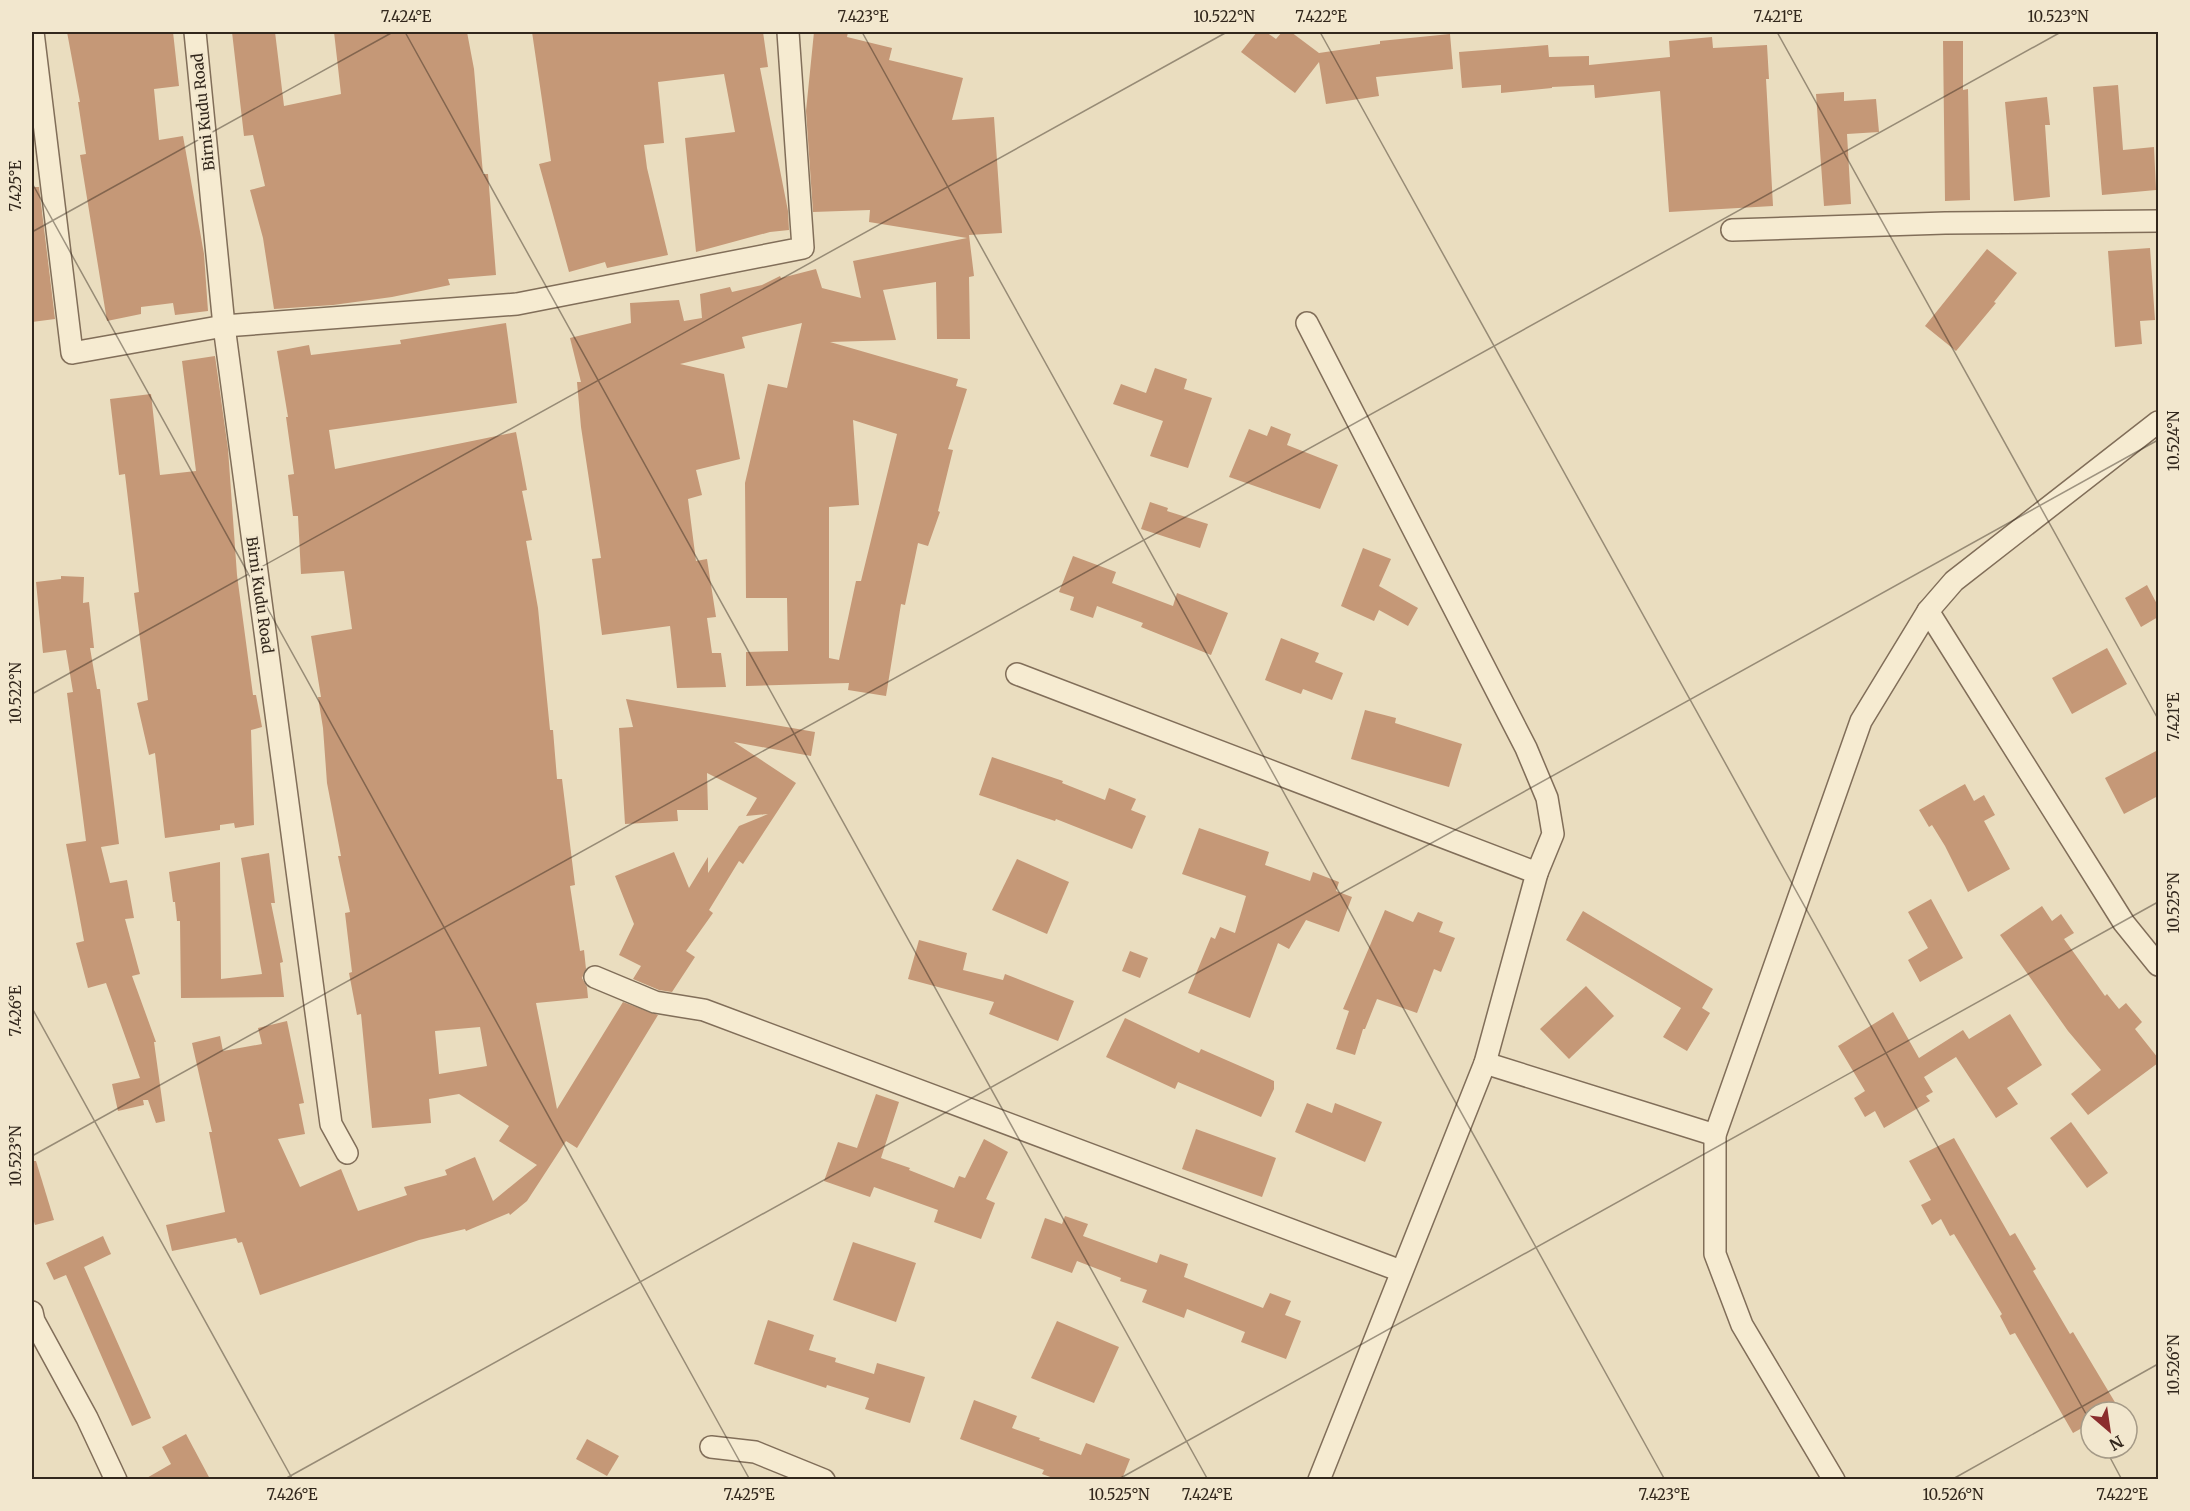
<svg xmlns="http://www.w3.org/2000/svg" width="2190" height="1511" font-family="Merriweather,serif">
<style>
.building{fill:#c59877;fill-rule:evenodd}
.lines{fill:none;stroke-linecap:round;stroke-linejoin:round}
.minor-casing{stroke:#816e59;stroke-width:24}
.minor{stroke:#f6ebd1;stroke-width:21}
.ticks{fill:none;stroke:#32271c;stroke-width:1.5;stroke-opacity:0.45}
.labels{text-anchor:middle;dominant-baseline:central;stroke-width:5;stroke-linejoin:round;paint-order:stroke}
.street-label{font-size:15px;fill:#32271c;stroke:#f2e7ce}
.neatline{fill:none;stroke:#32271c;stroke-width:2}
.ticks-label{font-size:15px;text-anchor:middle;fill:#32271c}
</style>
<rect width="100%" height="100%" fill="#eaddbf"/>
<g class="building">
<polygon points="67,32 173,32 179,86 154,89 159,140 183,136 204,254 208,311 175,315 173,303 141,307 141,314 107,321 80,155 86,154 78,102 80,102"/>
<polygon points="232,32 275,32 284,106 341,94 334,32 467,32 474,69 483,174 488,174 496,275 448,279 450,285 392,297 333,305 274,309 263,238 250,190 265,186 253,135 244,136"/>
<polygon points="532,32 763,32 768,67 760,68 788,211 789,230 770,232 696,252 685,138 735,132 724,74 658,82 664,143 644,145 647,168 668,255 607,268 605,262 569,272 539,164 551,161"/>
<path d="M814 32H848L847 37 892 48 889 60 963 78 952 120 994 117 1002 233 969 235 974 276 969 277 970 339H937L936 282 883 290 896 340 830 342 958 379 956 386 967 389 948 449 953 450 938 511 940 512 928 546 918 543 905 605 901 604 886 696 848 690 849 683 746 686V652L788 651 787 598H746L745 483 768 384 787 388 802 323 742 337 745 348 680 364 724 374 740 459 696 470 702 495 688 499 696 561 707 559 716 617 707 618 712 653H721L726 687 677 688 670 626 602 635 592 559 601 558 581 427 577 382H581L570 338 631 323 630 303 679 300 684 321 702 318 700 294 730 287 732 292 762 285 780 276 781 278 816 269 822 288 861 298 853 261 967 238 869 222 870 210 813 212 806 111ZM853 420 897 434 861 581H856L839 660 829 658V507L859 505Z"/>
<polygon points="1257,32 1266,32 1276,39 1282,32 1291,32 1319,53 1380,44 1380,41 1450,34 1453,69 1376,77 1379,96 1326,104 1319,62 1295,93 1241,52"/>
<polygon points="1712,37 1713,48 1767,45 1769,79 1766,79 1773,206 1669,212 1660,91 1595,98 1594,85 1552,87 1552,88 1501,93 1501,85 1462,88 1459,52 1548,45 1549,57 1589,56 1589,65 1670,57 1669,41"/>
<polygon points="1943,41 1963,41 1963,90 1968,89 1970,200 1945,201"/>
<polygon points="2118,85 2123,150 2154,147 2156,190 2102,195 2093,87"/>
<polygon points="1844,92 1844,101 1876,99 1879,132 1847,134 1851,204 1824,206 1816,94"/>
<polygon points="2047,97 2050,125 2045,125 2050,197 2014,201 2005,102"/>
<polygon points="32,187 39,187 55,319 32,322"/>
<polygon points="2150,248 2155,320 2140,321 2142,344 2115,347 2108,251"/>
<polygon points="1987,249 2017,273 1994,302 1996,303 1956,351 1925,326"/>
<path d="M506 323 517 403 329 430 335 469 516 432 527 490 522 491 532 540 526 541 538 608 550 730H553L557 779H562L575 885 570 886 580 951 584 950 586 969 582 978 587 987 588 998 536 1003 557 1109 623 1002 658 1015 577 1148 566 1141 527 1201 510 1215 509 1213 466 1231 465 1229 419 1240 260 1295 242 1242 238 1243 236 1238 172 1251 166 1225 225 1212 209 1132H212L192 1043 220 1036 223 1051 262 1044 258 1028 287 1021 304 1103 299 1104 305 1134 278 1139 300 1187 341 1169 358 1211 407 1195 404 1187 447 1175 445 1170 475 1157 493 1201 537 1165 499 1141 509 1126 459 1094 429 1099 431 1123 372 1128 361 1014 357 1015 349 973 352 972 345 913 350 912 338 856H341L327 783 323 728 318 697H321L311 636 352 629 344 571 301 574 298 516H293L288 475 294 474 286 417H288L277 351 309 345 311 355 401 344 400 340ZM480 1027 487 1066 439 1074 435 1031Z"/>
<polygon points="215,356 228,449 237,575 253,695 256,695 262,727 251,730 254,825 235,828 234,823 220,825 220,830 165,838 155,753 149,755 137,703 148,700 134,593 139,592 125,474 119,475 110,399 151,394 160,475 196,471 182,361"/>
<polygon points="1155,368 1187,379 1184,389 1212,398 1188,468 1150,456 1163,421 1113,404 1121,384 1146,393"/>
<polygon points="1271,426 1291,434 1287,445 1338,465 1320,509 1229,477 1249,429 1267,436"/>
<polygon points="1150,502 1168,508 1167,511 1208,524 1200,548 1141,529"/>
<polygon points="1363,548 1391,559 1379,586 1418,608 1408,626 1379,610 1374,621 1341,606"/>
<polygon points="1073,556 1116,572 1112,583 1173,606 1177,593 1228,613 1211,655 1141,627 1143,623 1097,606 1093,618 1070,610 1074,597 1059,592"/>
<polygon points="61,576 84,577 83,603 89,602 94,648 90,648 97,689 100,689 119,844 101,847 110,883 127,880 134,918 125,919 140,974 132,976 156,1042 154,1042 165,1121 156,1123 148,1100 143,1100 144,1105 118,1111 112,1084 140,1078 106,983 88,988 76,943 84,941 66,844 86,841 67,693 73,692 66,650 43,653 36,582 61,579"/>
<polygon points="2147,585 2158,606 2158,617 2141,627 2125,598"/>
<polygon points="1281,638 1319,653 1315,662 1343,673 1332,700 1303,689 1301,694 1265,680"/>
<polygon points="2107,648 2127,684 2072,714 2052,678"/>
<polygon points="626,699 815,732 811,756 734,742 796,783 743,864 739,861 709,910 713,913 686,951 695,957 672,992 659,990 633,979 641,966 619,955 634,924 615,876 674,852 689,888 708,857 708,873 739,826 768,814 746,816 757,798 707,773 708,810 677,810 678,821 625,824 619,728 633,727"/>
<polygon points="1365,710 1396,718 1395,723 1462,744 1449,787 1351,759"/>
<polygon points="2158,750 2158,796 2124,814 2105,778"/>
<polygon points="992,757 1063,781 1062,783 1105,800 1109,788 1136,799 1131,810 1146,816 1132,849 1056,819 1055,821 979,795"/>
<polygon points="1965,784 1974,801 1984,795 1995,815 1984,821 2010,869 1968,892 1945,846 1932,825 1929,827 1919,810"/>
<polygon points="1199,828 1269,852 1265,865 1310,881 1313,872 1339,882 1336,891 1352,897 1339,932 1306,920 1289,949 1278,943 1250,1018 1188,993 1211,937 1215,939 1220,927 1235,933 1246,896 1182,874"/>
<polygon points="269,853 275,903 271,903 283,962 280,963 284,997 181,998 180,921 177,921 175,902 173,902 169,872 220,862 221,979 262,974 241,858"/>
<polygon points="1017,859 1069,882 1047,934 992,910"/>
<polygon points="1931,899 1963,958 1920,982 1908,960 1928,948 1908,912"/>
<polygon points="2042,906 2052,921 2061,914 2074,933 2064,939 2105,996 2107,994 2119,1009 2126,1003 2142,1022 2135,1029 2158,1058 2158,1063 2088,1115 2071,1094 2101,1070 2068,1031 2000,935"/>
<polygon points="1385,910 1413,922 1418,912 1443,922 1439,932 1455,938 1441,972 1434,969 1417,1013 1377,999 1365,1029 1363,1029 1355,1055 1336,1049 1349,1011 1343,1009"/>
<polygon points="1583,911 1713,989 1702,1008 1710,1013 1687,1051 1663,1037 1681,1008 1566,940"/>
<polygon points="919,940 967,953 963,970 1003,980 1005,974 1074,1001 1058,1041 989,1014 994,1002 908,979"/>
<polygon points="1130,951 1148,958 1140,978 1122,971"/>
<polygon points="1586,986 1614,1016 1569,1059 1540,1029"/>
<polygon points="1893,1012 1919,1058 1963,1030 1969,1039 2010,1014 2042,1065 2007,1088 2018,1104 1996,1118 1956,1057 1924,1077 1933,1092 1926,1096 1930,1101 1884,1128 1875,1111 1865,1117 1854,1098 1865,1091 1838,1046"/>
<polygon points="1125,1018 1199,1053 1201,1049 1274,1081 1274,1089 1261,1117 1178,1082 1175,1089 1106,1057"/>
<polygon points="876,1094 899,1102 881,1158 910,1168 909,1170 954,1188 959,1176 965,1178 984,1139 1008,1152 986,1199 995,1203 981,1239 934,1222 938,1210 874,1187 870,1197 824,1181 838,1142 857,1148"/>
<polygon points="1307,1103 1332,1113 1335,1103 1382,1122 1365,1162 1295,1132"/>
<polygon points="2071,1122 2108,1173 2087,1188 2050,1138"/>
<polygon points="1196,1129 1276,1158 1262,1197 1182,1169"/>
<polygon points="1954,1138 2010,1236 2015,1233 2036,1269 2033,1271 2070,1334 2073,1332 2116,1404 2102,1412 2091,1412 2091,1423 2073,1433 2015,1333 2010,1335 2000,1316 2002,1314 1954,1234 1950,1236 1941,1219 1932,1225 1921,1205 1931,1200 1909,1161"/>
<polygon points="32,1161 36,1161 54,1220 35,1225 32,1215"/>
<polygon points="1065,1216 1088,1224 1083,1236 1157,1263 1160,1254 1188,1264 1184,1277 1263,1308 1270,1293 1291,1301 1285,1315 1301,1321 1286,1359 1241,1342 1245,1332 1187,1309 1184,1318 1142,1302 1147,1290 1120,1281 1121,1278 1077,1261 1072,1273 1031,1258 1045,1218 1062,1224"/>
<polygon points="103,1236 111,1254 84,1267 151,1418 132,1426 66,1275 54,1280 46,1263"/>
<polygon points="853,1242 916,1263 896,1322 833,1300"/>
<polygon points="768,1320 814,1335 809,1350 836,1358 835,1362 874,1374 877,1363 925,1377 910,1423 865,1409 869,1398 827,1385 826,1388 754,1364"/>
<polygon points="1057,1321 1119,1347 1094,1403 1031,1378"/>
<polygon points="974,1400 1017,1416 1012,1428 1040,1438 1039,1440 1081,1455 1086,1443 1130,1459 1122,1479 1056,1479 1042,1474 1044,1470 960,1439"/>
<polygon points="186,1434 210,1479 145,1479 171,1464 162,1447"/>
<polygon points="587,1439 619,1456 607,1476 576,1459"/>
</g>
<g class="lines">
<g class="minor-casing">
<g id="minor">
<polyline points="33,32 72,353 224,326 517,304 803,248 788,32"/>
<polyline points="195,32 224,326 331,1124 347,1153"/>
<polyline points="1732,230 1945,223 2158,221"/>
<polyline points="1307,323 1526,748 1547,798 1553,834 1537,873"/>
<polyline points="1928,611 2124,923 2158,965"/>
<polyline points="1017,674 1537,873 1485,1063 1319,1480"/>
<polyline points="595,977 655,1002 704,1010 1401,1271"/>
<polyline points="1485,1063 1715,1135"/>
<polyline points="32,1312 34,1321 87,1418 116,1480"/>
<polyline points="711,1447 755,1452 824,1480"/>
<polyline points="1834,1480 1742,1325 1715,1254 1715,1135 1861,721 1928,611 1954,581 2158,422"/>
</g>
</g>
<use href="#minor" class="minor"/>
</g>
<path class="ticks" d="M405 32 1208 1480M862 32 1665 1480M1320 32 2091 1423M1777 32 2158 719M32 183 750 1480M32 232 393 32M32 694 1227 32M32 1008 293 1480M32 1156 2061 32M2105 1448 2122 1480M283 1480 2158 440M1117 1480 2158 902M1951 1480 2158 1364"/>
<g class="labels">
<g class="street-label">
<text transform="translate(203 112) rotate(-96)">Birni Kudu Road</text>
<text transform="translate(260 595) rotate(82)">Birni Kudu Road</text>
</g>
</g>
<rect width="2190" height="1511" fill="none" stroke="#f2e7ce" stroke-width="66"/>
<g transform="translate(2109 1430) rotate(151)"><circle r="28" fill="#f2e7ce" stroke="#a59a87" stroke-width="1.5"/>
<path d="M0-4.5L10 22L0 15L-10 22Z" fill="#8b2d2e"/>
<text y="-9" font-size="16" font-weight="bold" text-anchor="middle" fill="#32271c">N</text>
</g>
<rect x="33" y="33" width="2124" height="1445" class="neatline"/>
<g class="ticks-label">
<text x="406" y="22">7.424°E</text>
<text x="863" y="22">7.423°E</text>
<text x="1224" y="22">10.522°N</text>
<text x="1321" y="22">7.422°E</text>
<text x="1778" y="22">7.421°E</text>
<text x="2058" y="22">10.523°N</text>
<text transform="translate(16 186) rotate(-90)" y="5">7.425°E</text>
<text transform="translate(2174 441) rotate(-90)" y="5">10.524°N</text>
<text transform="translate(16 693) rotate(-90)" y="5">10.522°N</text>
<text transform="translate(2174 717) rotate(-90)" y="5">7.421°E</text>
<text transform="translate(2174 903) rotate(-90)" y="5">10.525°N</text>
<text transform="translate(16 1011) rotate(-90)" y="5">7.426°E</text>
<text transform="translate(16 1156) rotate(-90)" y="5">10.523°N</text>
<text transform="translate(2174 1365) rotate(-90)" y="5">10.526°N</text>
<text x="292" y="1500">7.426°E</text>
<text x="749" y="1500">7.425°E</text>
<text x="1119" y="1500">10.525°N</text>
<text x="1207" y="1500">7.424°E</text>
<text x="1664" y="1500">7.423°E</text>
<text x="1953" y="1500">10.526°N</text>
<text x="2122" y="1500">7.422°E</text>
</g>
</svg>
